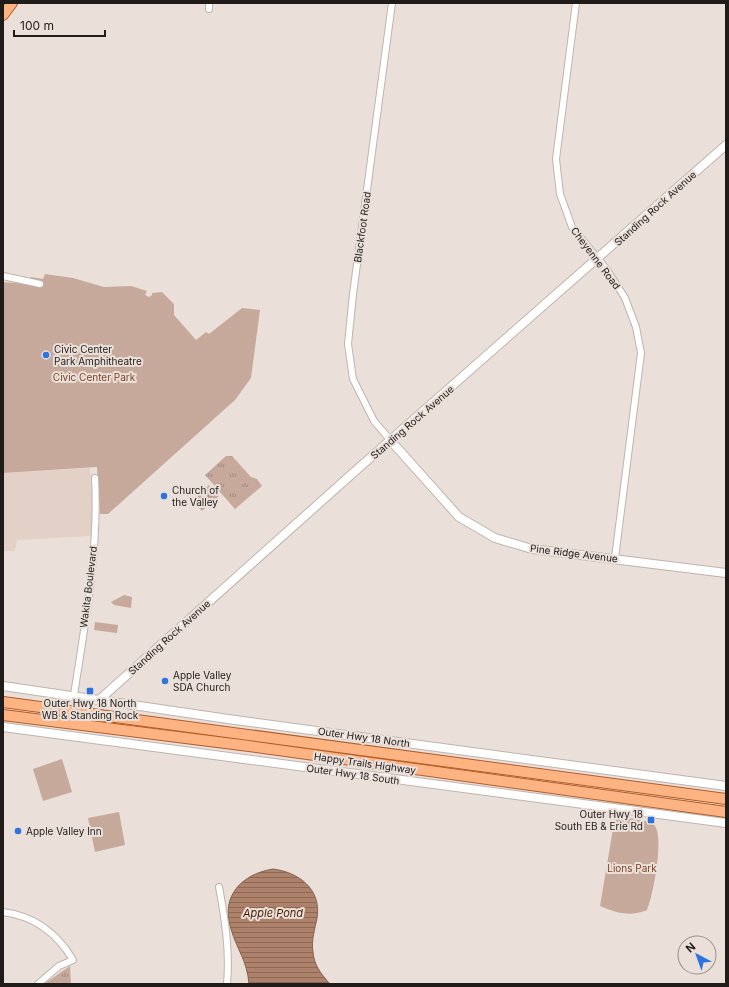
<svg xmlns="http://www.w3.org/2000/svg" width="729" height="987" font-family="Inter,sans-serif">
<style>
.built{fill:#e3d0c7}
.grass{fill:url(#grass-tufts)}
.green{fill:#c6a99b}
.water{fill:url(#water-rules);stroke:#836352}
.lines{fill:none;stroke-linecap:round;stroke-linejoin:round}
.minor-casing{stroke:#beb4ae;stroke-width:8}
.tertiary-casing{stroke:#beb4ae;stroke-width:10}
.primary-casing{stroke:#b05e28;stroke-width:12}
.minor{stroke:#fff;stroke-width:6}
.tertiary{stroke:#fff;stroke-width:8}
.primary{stroke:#feb383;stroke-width:10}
.poi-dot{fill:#2c73df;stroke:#eadfd9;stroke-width:1.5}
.labels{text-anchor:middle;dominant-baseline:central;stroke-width:4;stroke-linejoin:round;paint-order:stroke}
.street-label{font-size:10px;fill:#201c1a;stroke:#eadfd9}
.poi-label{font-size:10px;fill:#201c1a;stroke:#eadfd9;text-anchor:start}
.park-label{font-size:10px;fill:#7f4422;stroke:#eadfd9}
.water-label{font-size:11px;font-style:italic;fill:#491f03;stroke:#eadfd9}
</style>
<defs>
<pattern id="grass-tufts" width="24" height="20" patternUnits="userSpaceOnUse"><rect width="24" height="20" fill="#c6a99b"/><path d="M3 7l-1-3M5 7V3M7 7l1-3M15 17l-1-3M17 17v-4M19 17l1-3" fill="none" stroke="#a0897e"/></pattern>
<pattern id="water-rules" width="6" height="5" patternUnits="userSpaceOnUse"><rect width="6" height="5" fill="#ad816a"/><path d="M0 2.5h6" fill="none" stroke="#8c6956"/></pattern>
</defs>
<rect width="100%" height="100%" fill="#eadfd9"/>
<polygon class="built" points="90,468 93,507 92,536 17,540 15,551 3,551 3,473"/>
<g class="grass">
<polygon points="226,456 232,456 251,477 257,479 262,486 235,509 205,475"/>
<polygon points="209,485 219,496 202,511 193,501"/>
<polygon points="70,966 71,984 44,984"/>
</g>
<g class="green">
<polygon points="45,274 73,278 104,287 131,286 147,291 145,295 149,297 152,295 152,293 162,292 174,304 174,315 196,340 206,332 209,334 242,308 260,310 251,378 235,400 108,514 100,514 97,467 3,473 3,282 29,284 31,277 43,279"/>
<polygon points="124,595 132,597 131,608 114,605 111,602"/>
<polygon points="95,622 118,625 117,633 94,630"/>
<polygon points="62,759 72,792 43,801 33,769"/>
<polygon points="119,812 125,845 95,852 88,818"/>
<path d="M615 817C624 818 648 819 654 825 665 835 653 897 647 910 630 917 616 913 600 906Z"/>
</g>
<path class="water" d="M273 869C298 872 322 889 317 918 315 929 311 940 313 952 314 965 321 974 330 984H249C247 960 237 950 231 929 220 896 242 874 273 869Z"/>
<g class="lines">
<g class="minor-casing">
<g id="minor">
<polyline points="576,3 556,159 560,194 572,227 607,270 625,298 636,327 641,353 615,558"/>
<polyline points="209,9 209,3"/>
<polyline points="3,276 40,284"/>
<polyline points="391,441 374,421 353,379 348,344 353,294 392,3"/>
<path d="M74 695C85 623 99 550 95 478"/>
<path d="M219 887C225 919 230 951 227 984"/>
<path d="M3 912C35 916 57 933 73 960L59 966 38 984"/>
</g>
</g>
<g class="tertiary-casing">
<g id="tertiary">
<polyline points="391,441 459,517 495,538 532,549 726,573"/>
<polyline points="3,686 235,720 726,786"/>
<polyline points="99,700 353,473 726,145"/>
<polyline points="3,727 726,823"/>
</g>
</g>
<g class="primary-casing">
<g id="primary">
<polyline points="3,15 12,3"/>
<polyline points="3,702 726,799"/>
<polyline points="3,715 249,746 726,812"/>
</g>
</g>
<use href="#minor" class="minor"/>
<use href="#tertiary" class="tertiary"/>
<use href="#primary" class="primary"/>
</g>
<g class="poi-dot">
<circle cx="46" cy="355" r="4"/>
<circle cx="164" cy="496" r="4"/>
<circle cx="165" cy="681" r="4"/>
<rect x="86" y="687" width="8" height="8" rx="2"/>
<rect x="647" y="816" width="8" height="8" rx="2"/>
<circle cx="18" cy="831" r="4"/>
</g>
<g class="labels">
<g class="street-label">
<text transform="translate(655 208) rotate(-42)">Standing Rock Avenue</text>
<text transform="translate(362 227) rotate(-82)">Blackfoot Road</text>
<text transform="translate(596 258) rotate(53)">Cheyenne Road</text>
<text transform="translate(412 422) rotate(-41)">Standing Rock Avenue</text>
<text transform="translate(574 553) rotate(7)">Pine Ridge Avenue</text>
<text transform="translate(88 587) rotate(-83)">Wakita Boulevard</text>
<text transform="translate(169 637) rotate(-42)">Standing Rock Avenue</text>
<text transform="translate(364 737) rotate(8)">Outer Hwy 18 North</text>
<text transform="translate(365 763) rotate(8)">Happy Trails Highway</text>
<text transform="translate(353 774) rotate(8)">Outer Hwy 18 South</text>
</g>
<g class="poi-label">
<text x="54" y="349">Civic Center<tspan x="54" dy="12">Park Amphitheatre</tspan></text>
<text x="172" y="490">Church of<tspan x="172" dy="12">the Valley</tspan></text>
<text x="173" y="675">Apple Valley<tspan x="173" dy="12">SDA Church</tspan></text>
<text x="90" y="703" text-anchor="middle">Outer Hwy 18 North<tspan x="90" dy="12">WB &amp; Standing Rock</tspan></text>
<text x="643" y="814" text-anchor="end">Outer Hwy 18<tspan x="643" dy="12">South EB &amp; Erie Rd</tspan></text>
<text x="26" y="831">Apple Valley Inn</text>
</g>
<g class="park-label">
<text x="94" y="377">Civic Center Park</text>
<text x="632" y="868">Lions Park</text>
</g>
<g class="water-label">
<text x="273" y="913">Apple Pond</text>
</g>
</g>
<rect width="729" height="987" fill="none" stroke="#201c1a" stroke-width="8"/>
<g transform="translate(697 955) rotate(319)"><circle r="19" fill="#eadfd9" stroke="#99918d"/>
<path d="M0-3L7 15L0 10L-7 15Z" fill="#2c73df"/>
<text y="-6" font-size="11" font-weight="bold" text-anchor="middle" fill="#201c1a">N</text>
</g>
<path d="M14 30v6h91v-6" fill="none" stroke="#201c1a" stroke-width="2"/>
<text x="20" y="30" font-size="12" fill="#201c1a" stroke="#eadfd9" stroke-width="3" paint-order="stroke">100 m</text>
</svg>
